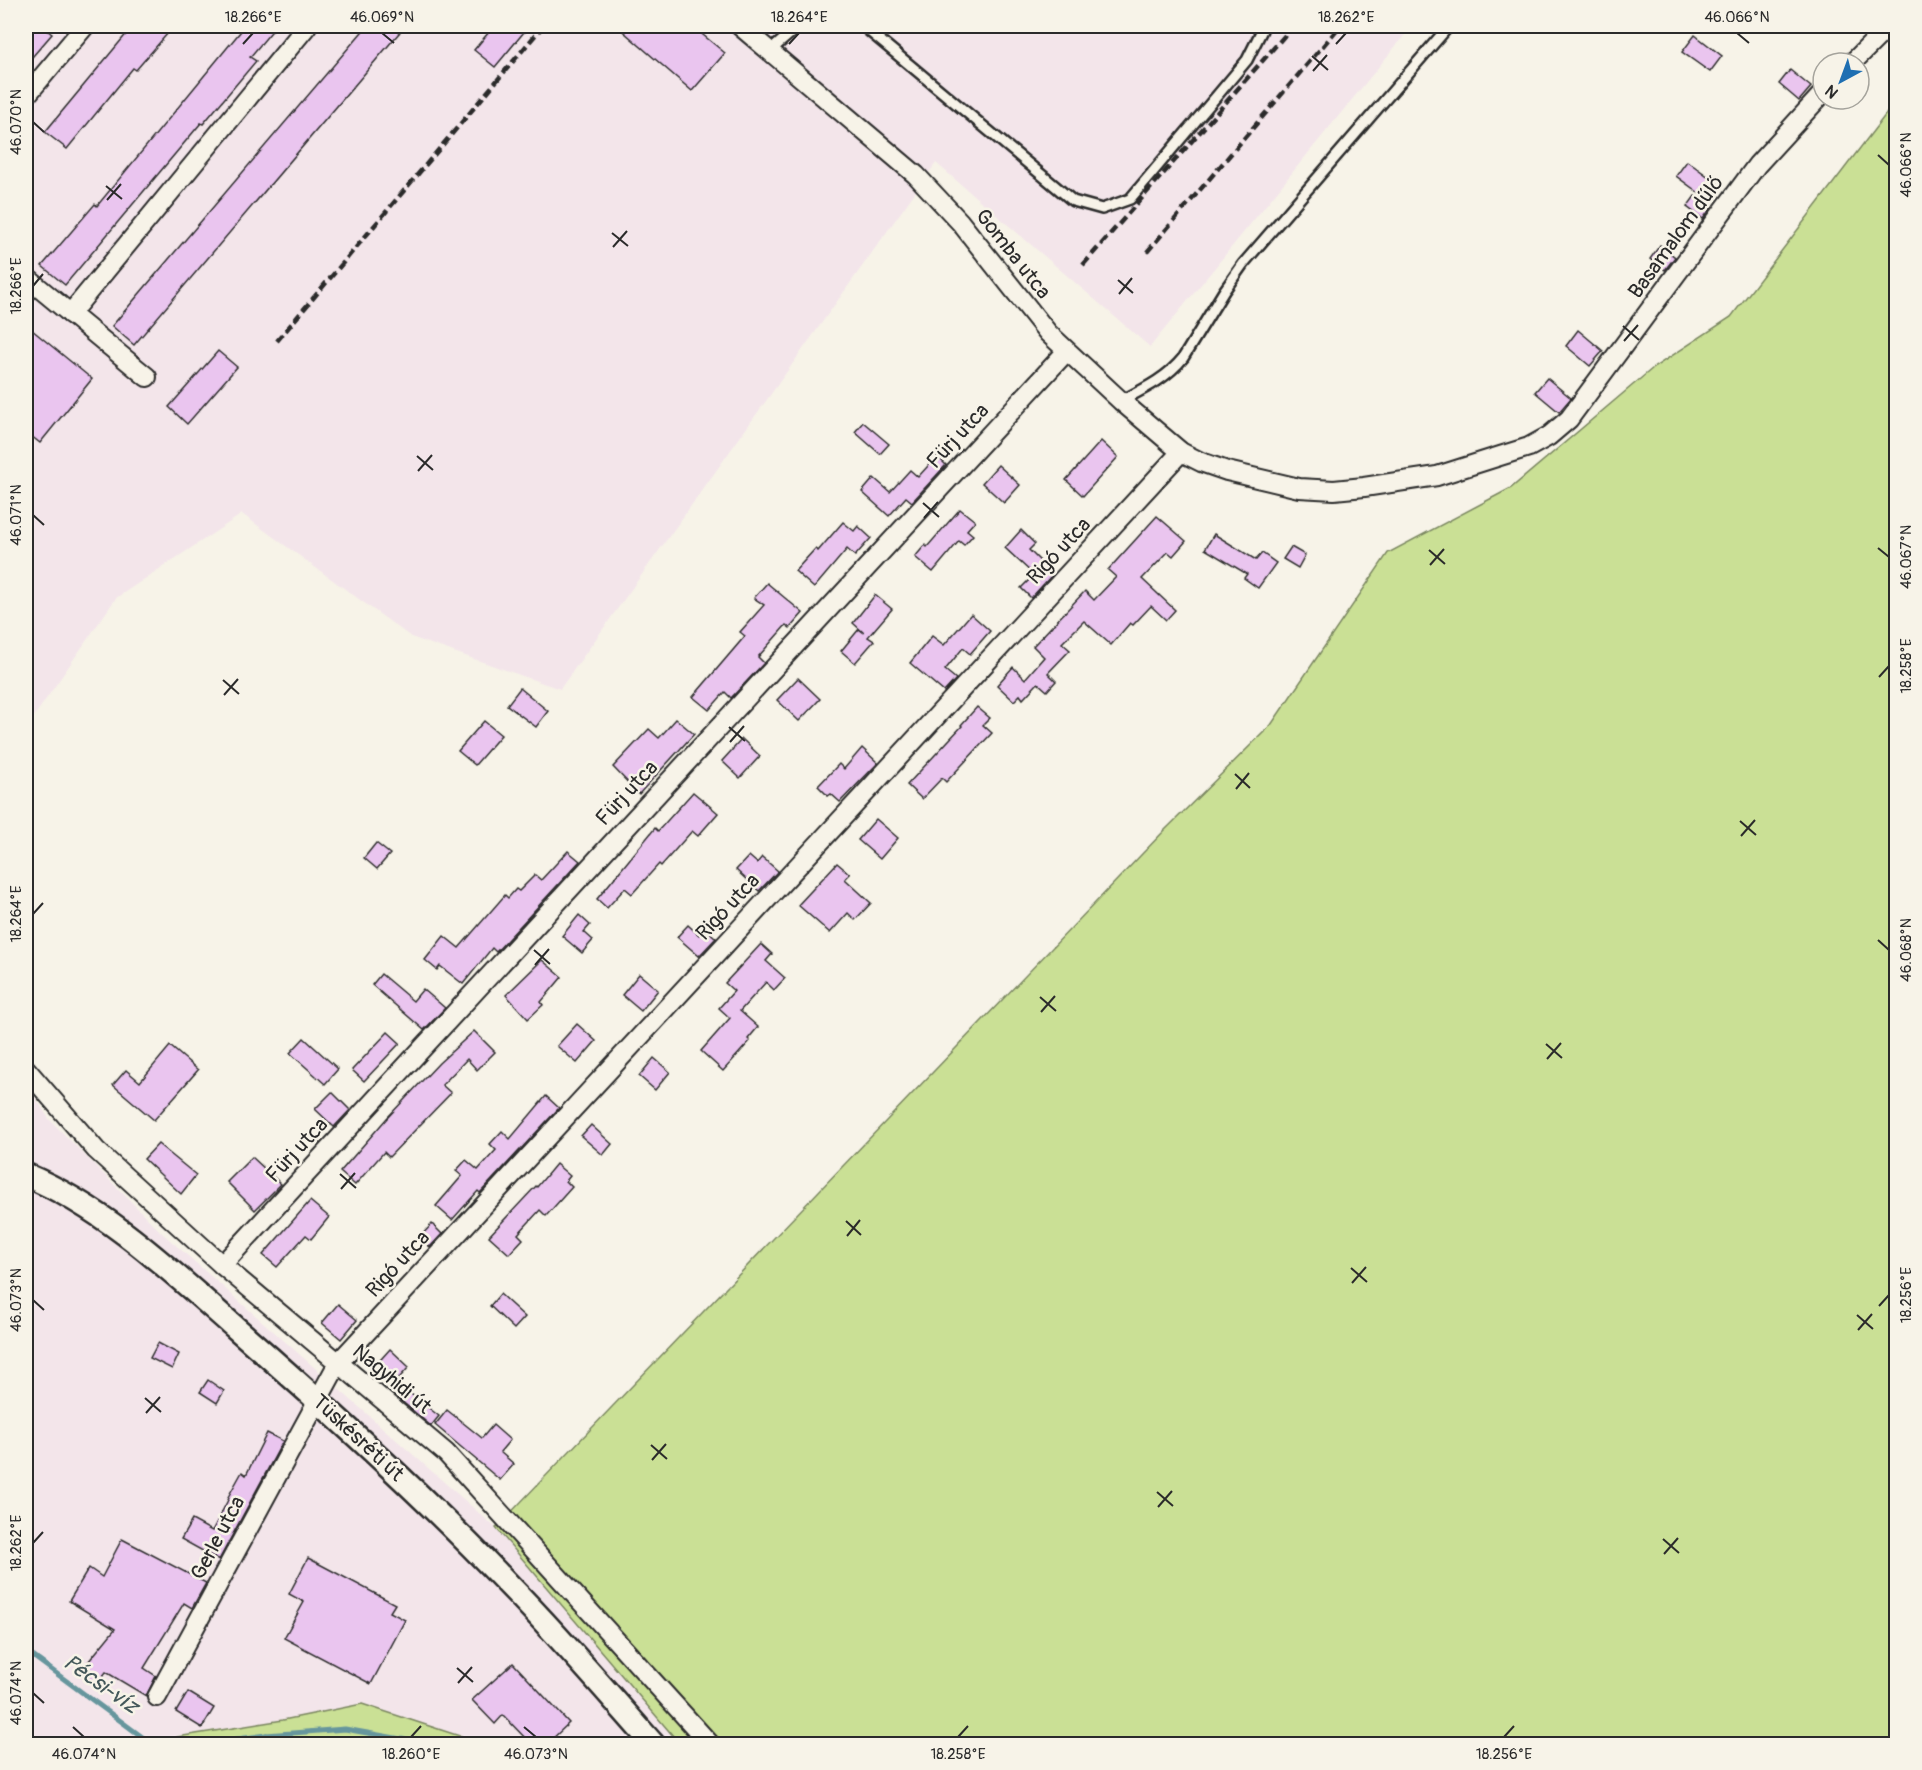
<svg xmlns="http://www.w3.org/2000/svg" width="1922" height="1770" font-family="Pangolin,sans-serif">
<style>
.built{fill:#f3e5ea}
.green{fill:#cae095;stroke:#7a8660;stroke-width:1.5}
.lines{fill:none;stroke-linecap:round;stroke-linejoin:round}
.stream{stroke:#66969d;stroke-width:5}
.building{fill:#eac5ef;stroke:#2b2b2b;stroke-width:1.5}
.service-casing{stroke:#2b2b2b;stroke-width:14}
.minor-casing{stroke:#2b2b2b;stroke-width:22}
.tertiary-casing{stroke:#2b2b2b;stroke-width:27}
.service{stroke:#f7f3e8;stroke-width:9}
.minor{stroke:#f7f3e8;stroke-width:18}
.tertiary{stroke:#f7f3e8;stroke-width:22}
.rail{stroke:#2b2b2b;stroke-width:4.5;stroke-dasharray:9 4.5;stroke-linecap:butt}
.ticks{fill:none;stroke:#2b2b2b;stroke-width:2}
.labels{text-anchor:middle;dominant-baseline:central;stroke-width:5;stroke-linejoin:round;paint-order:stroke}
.street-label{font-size:21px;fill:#2b2b2b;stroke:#f7f3e8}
.water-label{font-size:22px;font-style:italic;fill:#44585a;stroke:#f7f3e8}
.neatline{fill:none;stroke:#2b2b2b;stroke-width:2}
.ticks-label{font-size:15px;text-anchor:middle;fill:#2b2b2b}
</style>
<rect width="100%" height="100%" fill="#f7f3e8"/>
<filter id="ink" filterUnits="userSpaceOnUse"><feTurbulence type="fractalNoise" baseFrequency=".0167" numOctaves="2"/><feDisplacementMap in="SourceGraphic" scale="12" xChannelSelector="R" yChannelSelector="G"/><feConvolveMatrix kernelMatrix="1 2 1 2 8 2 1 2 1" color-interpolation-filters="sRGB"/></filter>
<g filter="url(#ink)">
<g class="built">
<polygon points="26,26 1412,26 1150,347 936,163 560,689 411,637 242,514 116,598 26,728"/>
<polygon points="26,1083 49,1119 162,1233 496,1528 680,1744 484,1744 362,1704 283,1720 177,1736 172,1744 26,1744"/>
</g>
<g class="green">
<polygon points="1896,101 1896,1744 680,1744 496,1528 1164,831 1271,725 1388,553 1511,488 1653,368 1731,317"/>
<polygon points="362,1704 484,1744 172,1744 177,1737 283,1720"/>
</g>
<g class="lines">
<g class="stream">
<polyline points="26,1651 145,1739 157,1744"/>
<polyline points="266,1735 272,1744"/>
<polyline points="200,1744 266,1735 345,1729 429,1744"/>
</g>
</g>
<g class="building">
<polygon points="26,26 42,26 52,34 26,64"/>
<polygon points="133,26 174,26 136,70 133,68 67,149 45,132"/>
<polygon points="245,26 276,26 250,57 256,61 203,124 201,123 65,285 42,266 95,204 97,206"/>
<polygon points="367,26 405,26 134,345 112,326"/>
<polygon points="494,26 529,26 495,67 474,50"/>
<polygon points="617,26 692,26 725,53 692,91"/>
<polygon points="1695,35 1722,56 1710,72 1682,52"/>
<polygon points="1790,70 1811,87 1799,101 1779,84"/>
<polygon points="1687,161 1717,183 1706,198 1676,176"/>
<polygon points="1695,196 1711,208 1703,219 1687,207"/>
<polygon points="1660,245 1675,257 1665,270 1650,259"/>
<polygon points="26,325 92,379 40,443 26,432"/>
<polygon points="1578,330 1603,351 1590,366 1566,346"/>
<polygon points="218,351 237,367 187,424 169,407"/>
<polygon points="1547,378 1571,398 1559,412 1535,392"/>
<polygon points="863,422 889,444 880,454 855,432"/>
<polygon points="1101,441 1118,457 1083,496 1066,480"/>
<polygon points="937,456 946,465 912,502 906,497 889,516 862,492 874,478 890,492 910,470 918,477"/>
<polygon points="998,465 1020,485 1004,503 982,483"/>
<polygon points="960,509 975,521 967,530 973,535 964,545 959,541 933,572 915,557 925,545 927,547"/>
<polygon points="1157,516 1186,541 1173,556 1168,552 1142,579 1175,610 1166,620 1151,606 1133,625 1130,623 1111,645 1084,621 1062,643 1070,650 1048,673 1056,681 1047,691 1038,683 1023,699 1020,695 1014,701 997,685 1013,667 1025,679 1044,657 1033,646 1085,591 1094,600 1116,577 1108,570"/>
<polygon points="843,522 854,531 858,526 871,538 855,556 847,549 814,588 795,571 815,549 818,551"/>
<polygon points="1021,530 1035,544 1029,550 1053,574 1031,598 1021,588 1034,575 1005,548"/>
<polygon points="1214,534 1256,560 1262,553 1276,563 1258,588 1244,578 1247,574 1205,549"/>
<polygon points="1291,547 1305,555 1298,568 1283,559"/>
<polygon points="767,583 803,613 790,628 786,625 758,657 764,663 731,698 725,692 709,710 693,697 745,636 740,632 764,605 754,598"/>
<polygon points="875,595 892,609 868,637 874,641 855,663 841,651 859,629 864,633 853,623"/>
<polygon points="971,614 990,631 970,654 963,648 945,670 956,679 944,692 910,663 932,636 944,645"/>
<polygon points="798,678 820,699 799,721 777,700"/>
<polygon points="520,688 548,711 536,727 507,705"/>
<polygon points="977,707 990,718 983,725 992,733 946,782 942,778 922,799 907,785 962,726 961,725"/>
<polygon points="676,719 694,734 639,794 613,767 649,729 659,738"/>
<polygon points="484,721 501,735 475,765 458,751"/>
<polygon points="742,739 760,756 740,778 722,761"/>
<polygon points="862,748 878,763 840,802 831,794 828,796 818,786 839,764 844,769"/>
<polygon points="693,792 718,813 698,836 692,831 661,866 659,864 632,894 625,888 607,908 597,899 655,828 658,831"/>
<polygon points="876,819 898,838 880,859 858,840"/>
<polygon points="376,843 390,854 377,869 364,858"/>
<polygon points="568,851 580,861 496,952 492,948 463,984 440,966 437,970 425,960 444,936 459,948 505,895 508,898 516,889 519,891 535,875 541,880"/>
<polygon points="749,856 757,863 762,857 778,871 759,891 736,870"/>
<polygon points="837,863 850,874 845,879 871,903 855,920 848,913 830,933 798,905"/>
<polygon points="579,915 590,925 584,932 593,940 582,953 562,936"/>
<polygon points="688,925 699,935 705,928 716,938 699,956 677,937"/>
<polygon points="761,944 772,954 766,961 785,978 774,990 766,982 740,1011 758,1027 748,1039 750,1041 723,1071 701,1051 730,1018 719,1008 734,991 725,983"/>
<polygon points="542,960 562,977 541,1002 543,1005 528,1019 506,995"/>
<polygon points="381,974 413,1001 423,989 445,1008 424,1030 372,985"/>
<polygon points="639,974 658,990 641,1011 622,995"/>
<polygon points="577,1024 596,1041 577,1063 557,1046"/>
<polygon points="474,1031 495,1052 477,1070 467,1059 442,1085 451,1093 389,1157 384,1152 355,1185 340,1172 387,1118 439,1063"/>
<polygon points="388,1032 400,1043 364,1081 352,1070"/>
<polygon points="304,1038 338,1069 325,1084 290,1053"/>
<polygon points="170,1046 198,1070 154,1120 113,1085 126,1070 140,1082"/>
<polygon points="654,1058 670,1072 655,1090 639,1076"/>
<polygon points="332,1092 350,1110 334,1127 315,1109"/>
<polygon points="546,1096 559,1108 480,1193 478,1191 452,1220 436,1206 462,1176 456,1171 466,1160 478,1170 496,1150 490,1144 502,1131 510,1139"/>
<polygon points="591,1125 612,1144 603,1155 581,1136"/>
<polygon points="158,1144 196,1175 181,1194 144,1159"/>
<polygon points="252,1157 281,1184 255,1210 227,1182"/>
<polygon points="556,1164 570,1176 566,1181 572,1187 546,1216 540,1210 518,1234 523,1239 509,1254 489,1236 536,1186 537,1187"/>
<polygon points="310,1201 329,1217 311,1239 306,1235 277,1267 263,1255"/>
<polygon points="432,1224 442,1234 430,1247 419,1238"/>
<polygon points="500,1294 525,1317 514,1329 490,1306"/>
<polygon points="338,1304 357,1320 341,1339 322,1323"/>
<polygon points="158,1343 179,1354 172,1369 150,1358"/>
<polygon points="390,1349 409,1367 392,1386 373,1368"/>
<polygon points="208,1380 224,1391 217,1403 200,1392"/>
<polygon points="407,1391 439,1416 431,1426 399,1399"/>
<polygon points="447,1410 482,1438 493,1425 510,1440 500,1452 514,1464 500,1480 435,1425"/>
<polygon points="267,1433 283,1441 219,1560 181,1539 192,1520 212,1531 229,1498 228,1497 242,1472 246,1475"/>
<polygon points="122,1539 206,1583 192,1608 184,1603 144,1668 156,1676 146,1696 106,1672 96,1685 80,1672 115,1629 69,1601 89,1568 102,1577"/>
<polygon points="308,1558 395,1604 390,1612 405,1620 371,1684 284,1638 304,1602 289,1594"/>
<polygon points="513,1663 569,1723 547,1744 541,1738 534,1744 531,1744 503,1715 495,1724 472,1700"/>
<polygon points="188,1692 214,1708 202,1728 176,1712"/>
</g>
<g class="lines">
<g class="service-casing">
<g id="service">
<polyline points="863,26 1073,201 1102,209 1130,199 1247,60 1262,30 1261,26"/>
<polyline points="770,51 799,26"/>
<path d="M1121 401C1144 389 1167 378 1183 358L1224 291 1243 264 1449 26"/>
</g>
</g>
<g class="minor-casing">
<g id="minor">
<polyline points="740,26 916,175 960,222 1048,333 1121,401 1181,452 1201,462 1227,471 1299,488 1334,490 1364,487 1437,476 1500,456 1529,447 1549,436 1569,419 1757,165 1823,93"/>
<polyline points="1852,63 1889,26"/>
<polyline points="26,96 85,26"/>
<polyline points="26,277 147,377"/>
<polyline points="70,314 307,26"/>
<polyline points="26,1069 96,1150 222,1265 446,1453 710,1744"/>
<polyline points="222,1265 1066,352"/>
<polyline points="157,1697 338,1363 1181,452"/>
</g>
</g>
<g class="tertiary-casing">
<path id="tertiary" d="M26 1175C107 1209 172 1272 237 1329 331 1411 424 1496 510 1586 560 1637 606 1691 653 1744"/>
</g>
<use href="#service" class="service"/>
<use href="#minor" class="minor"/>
<use href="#tertiary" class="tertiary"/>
<g class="rail">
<polyline points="1147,252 1340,26"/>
<polyline points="1083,265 1293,26"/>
<polyline points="277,341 543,26"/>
</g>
</g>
</g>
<path class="ticks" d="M382 33 394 43M1737 33 1749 43M243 44 253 33M789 44 799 33M1336 44 1346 33M1312 56 1328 70M1313 71 1327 55M33 122 44 132M1878 155 1889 165M106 186 122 199M107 200 121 184M612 233 628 246M613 247 627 231M1118 280 1133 293M33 286 43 274M1119 294 1132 278M1623 326 1639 340M1624 341 1638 325M417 456 433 470M418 471 432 455M923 503 939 517M33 515 44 525M924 518 938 502M1878 548 1889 557M1429 550 1445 564M1430 565 1444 549M1879 677 1889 666M223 680 239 694M224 695 238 679M729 727 745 741M730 742 744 726M1235 774 1250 788M1236 789 1249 773M1740 821 1756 835M1741 836 1755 820M33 914 43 903M1878 940 1889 950M534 950 550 964M535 965 549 949M1040 997 1056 1011M1041 1012 1055 996M1546 1044 1562 1058M1547 1059 1561 1043M340 1174 356 1188M341 1189 355 1173M846 1221 861 1235M847 1236 860 1220M1351 1268 1367 1282M1352 1283 1366 1267M33 1300 44 1310M1879 1306 1889 1295M1857 1315 1873 1329M1858 1330 1872 1314M145 1398 161 1412M146 1413 160 1397M651 1445 667 1459M652 1460 666 1444M1157 1492 1173 1506M1158 1507 1172 1491M1663 1539 1679 1553M33 1543 43 1532M1664 1554 1678 1538M457 1668 473 1682M458 1683 472 1667M33 1693 44 1703M73 1727 84 1737M524 1727 536 1737M411 1737 421 1726M958 1737 968 1726M1504 1737 1514 1726"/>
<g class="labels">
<g class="street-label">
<text transform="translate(1676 237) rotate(-54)">Basamalom dűlő</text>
<text transform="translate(1013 254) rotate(52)">Gomba utca</text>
<text transform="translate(958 436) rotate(-47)">Fürj utca</text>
<text transform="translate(1059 551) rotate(-47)">Rigó utca</text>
<text transform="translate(627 793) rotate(-47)">Fürj utca</text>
<text transform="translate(728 907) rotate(-47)">Rigó utca</text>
<text transform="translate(297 1150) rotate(-47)">Fürj utca</text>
<text transform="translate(398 1264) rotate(-47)">Rigó utca</text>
<text transform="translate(392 1379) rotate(40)">Nagyhidi út</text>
<text transform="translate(358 1438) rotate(43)">Tüskésréti út</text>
<text transform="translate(218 1538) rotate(-62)">Gerle utca</text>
</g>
<g class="water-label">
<text transform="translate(101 1684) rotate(35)">Pécsi-víz</text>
</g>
</g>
<rect width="1922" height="1770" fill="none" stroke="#f7f3e8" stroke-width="66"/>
<g transform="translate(1841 81) rotate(221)"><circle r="28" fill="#f7f3e8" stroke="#a5a39c" stroke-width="1.5"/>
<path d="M0-4.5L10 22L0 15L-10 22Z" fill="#1f6fb2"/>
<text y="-9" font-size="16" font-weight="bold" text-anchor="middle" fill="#2b2b2b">N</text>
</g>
<rect x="33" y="33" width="1856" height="1704" class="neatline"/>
<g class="ticks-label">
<text x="253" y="22">18.266°E</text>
<text x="382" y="22">46.069°N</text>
<text x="799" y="22">18.264°E</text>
<text x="1346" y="22">18.262°E</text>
<text x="1737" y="22">46.066°N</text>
<text transform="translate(16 122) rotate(-90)" y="5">46.070°N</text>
<text transform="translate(1906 165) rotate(-90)" y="5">46.066°N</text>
<text transform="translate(16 286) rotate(-90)" y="5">18.266°E</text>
<text transform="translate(16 515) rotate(-90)" y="5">46.071°N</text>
<text transform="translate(1906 557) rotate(-90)" y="5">46.067°N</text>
<text transform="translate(1906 666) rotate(-90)" y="5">18.258°E</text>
<text transform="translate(16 914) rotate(-90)" y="5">18.264°E</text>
<text transform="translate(1906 950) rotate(-90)" y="5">46.068°N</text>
<text transform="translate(1906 1295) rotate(-90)" y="5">18.256°E</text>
<text transform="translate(16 1300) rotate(-90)" y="5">46.073°N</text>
<text transform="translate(16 1543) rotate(-90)" y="5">18.262°E</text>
<text transform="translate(16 1693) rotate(-90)" y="5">46.074°N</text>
<text x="84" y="1759">46.074°N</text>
<text x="411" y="1759">18.260°E</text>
<text x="536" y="1759">46.073°N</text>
<text x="958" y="1759">18.258°E</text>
<text x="1504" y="1759">18.256°E</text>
</g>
</svg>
